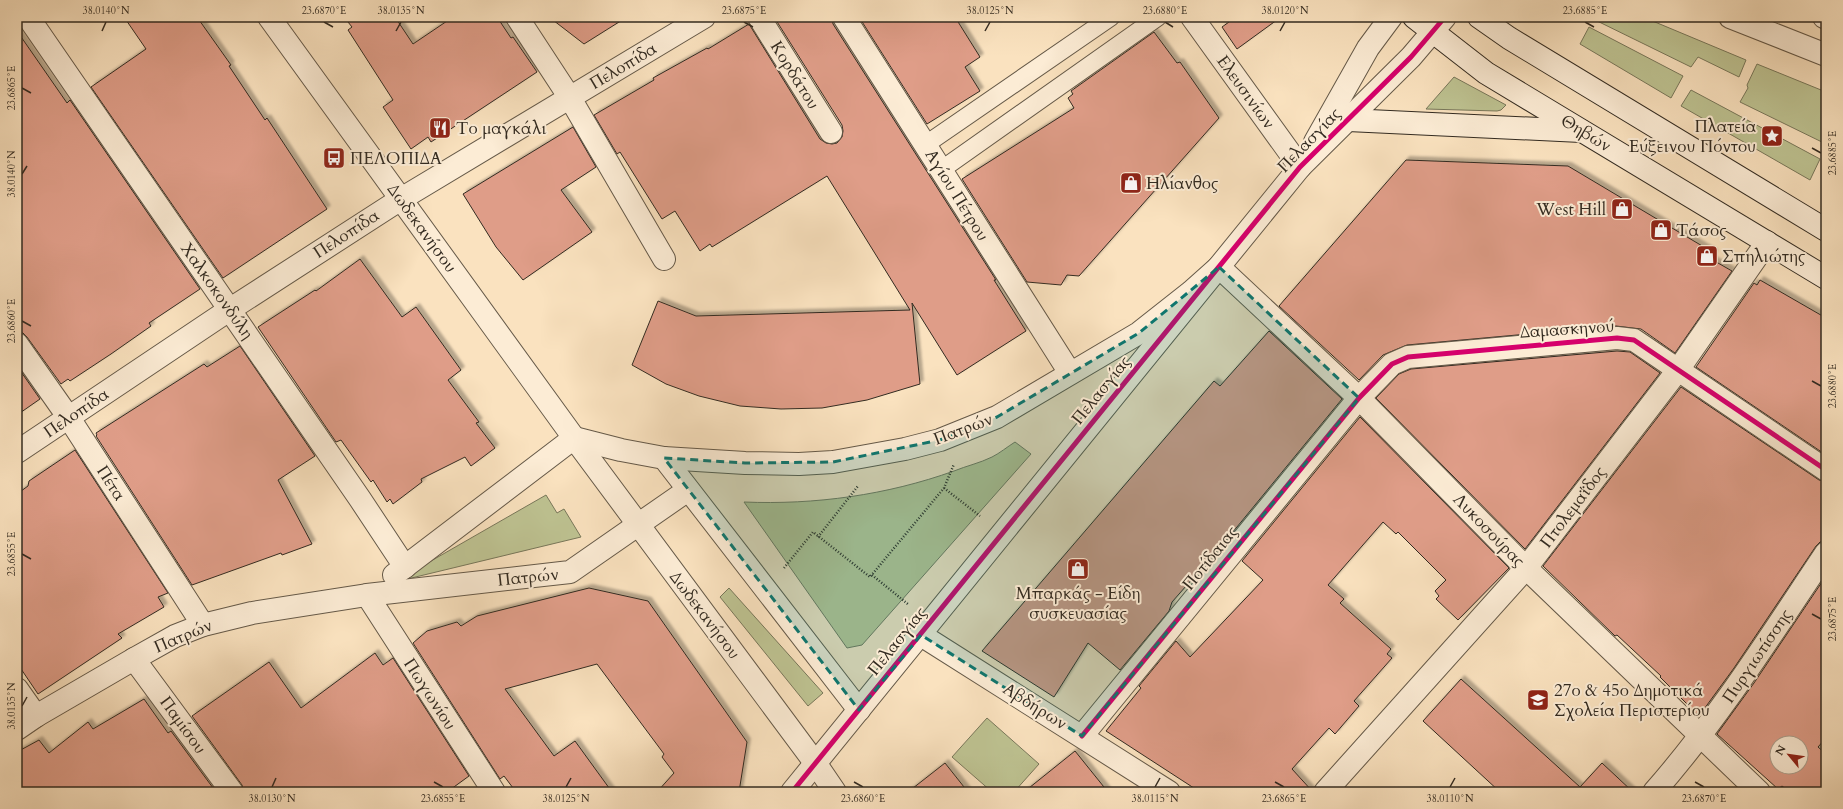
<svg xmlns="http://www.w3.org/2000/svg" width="1843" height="809" font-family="Cardo,serif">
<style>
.green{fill:#bec392;stroke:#78775a}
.building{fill:#df9d88;stroke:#332b21;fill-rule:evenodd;filter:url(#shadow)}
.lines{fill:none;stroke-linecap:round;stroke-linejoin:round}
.service-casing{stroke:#655948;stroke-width:19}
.minor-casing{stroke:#655948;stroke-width:24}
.tertiary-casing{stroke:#655948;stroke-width:24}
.secondary-casing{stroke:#332b21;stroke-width:24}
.path{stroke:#332b21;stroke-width:2.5;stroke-dasharray:1 2;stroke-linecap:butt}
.service{stroke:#fcecd5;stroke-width:17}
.minor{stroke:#fcecd5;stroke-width:22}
.tertiary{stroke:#fcecd5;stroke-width:22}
.secondary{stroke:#fcecd5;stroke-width:22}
.cycleway-casing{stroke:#fcecd5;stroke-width:8}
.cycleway{stroke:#d6006c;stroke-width:5}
.marked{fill:#0f766e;fill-opacity:0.2;stroke:#0f766e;stroke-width:3;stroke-dasharray:8 5;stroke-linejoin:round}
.ticks{fill:none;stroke:#332b21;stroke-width:1.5}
.labels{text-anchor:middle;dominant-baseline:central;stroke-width:4;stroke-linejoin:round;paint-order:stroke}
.street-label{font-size:17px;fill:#332b21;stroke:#fcecd5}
.poi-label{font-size:17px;fill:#332b21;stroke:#fcecd5;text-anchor:start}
.neatline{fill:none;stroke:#332b21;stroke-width:1.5}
.ticks-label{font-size:10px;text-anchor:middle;fill:#332b21}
</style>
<defs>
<filter id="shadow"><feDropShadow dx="3.5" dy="-3.5" stdDeviation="1" flood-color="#0004"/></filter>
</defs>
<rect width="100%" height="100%" fill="#fae2bf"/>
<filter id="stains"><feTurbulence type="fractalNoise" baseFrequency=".005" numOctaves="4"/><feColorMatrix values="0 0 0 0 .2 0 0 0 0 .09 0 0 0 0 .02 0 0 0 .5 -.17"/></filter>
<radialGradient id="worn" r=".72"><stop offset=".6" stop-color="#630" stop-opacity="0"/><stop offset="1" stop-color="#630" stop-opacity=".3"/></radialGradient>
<g class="green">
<polygon points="1643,17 1746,60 1739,77 1698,57 1691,67 1591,18"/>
<polygon points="1589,27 1683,76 1671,98 1580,44"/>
<polygon points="1757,64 1826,92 1826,144 1740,102 1748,88 1747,85"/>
<polygon points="1454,77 1506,105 1501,110 1497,111 1426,109"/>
<polygon points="1691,90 1820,159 1810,180 1681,106"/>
<path d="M1015 442 1031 454 862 645 847 648 744 502C815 505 887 495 954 471 966 466 980 463 992 457 1000 453 1007 447 1015 442Z"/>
<polygon points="546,495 557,513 564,509 581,537 399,581 424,565"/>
<polygon points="729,588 823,693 808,706 720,597"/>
<polygon points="987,718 1039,764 1014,792 992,792 952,757"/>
</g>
<g class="building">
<polygon points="124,17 197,17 231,65 229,66 265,120 267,118 327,209 223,278 91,87 146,49"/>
<polygon points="344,17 395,17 413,44 453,17 497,17 511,38 513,37 537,72 431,142 428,137 411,149 383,107 393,100 348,30 352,27"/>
<polygon points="549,17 627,17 584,44"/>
<polygon points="774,17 832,17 833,24 996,280 994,280 1026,331 957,375 912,303 920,384 867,400 822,408 781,409 740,406 699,396 666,384 632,365 658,301 696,316 910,310 827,176 712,247 710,244 700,251 675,211 662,219 620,152 617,154 594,115 654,80 653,78 707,48 708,49 749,24 820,139 826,143 832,144 837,143 842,137 843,131 842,125"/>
<polygon points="859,17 955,17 980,57 965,67 980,91 927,124"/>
<polygon points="1236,17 1281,17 1237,49 1222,27"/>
<polygon points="17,31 67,103 70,100 200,289 149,323 151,326 111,354 70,381 68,379 61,384 27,337 23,333 17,332 17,326 22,323 17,316"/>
<polygon points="1154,32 1177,63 1180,62 1219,118 1079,276 1067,275 1061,285 1027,282 962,179 1074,108 1068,98 1073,94 1071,91"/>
<polygon points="573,127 596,167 561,190 592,232 523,280 496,247 463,194"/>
<polygon points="1406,160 1568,166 1714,253 1711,259 1732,271 1675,353 1641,329 1616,326 1407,345 1383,355 1359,380 1279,306"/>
<polygon points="360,259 402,317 416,307 461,370 448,380 479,422 476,423 495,448 471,466 465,457 421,479 422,482 393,504 390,499 387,502 373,480 371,482 341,440 336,442 258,327 315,290 316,291"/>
<polygon points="1760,280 1826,318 1826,455 1696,367 1754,283 1757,285"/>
<polygon points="1269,331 1342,399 1223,544 1172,602 1169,611 1120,670 1088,643 1054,697 982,651 1214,381 1220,386"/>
<polygon points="240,346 315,456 278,480 312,544 282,555 281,553 192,585 96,436 97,435 96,433 204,364 207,367"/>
<polygon points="1617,351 1630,352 1660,373 1525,549 1376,398 1399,374 1411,369"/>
<polygon points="17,366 40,399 17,415"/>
<polygon points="1681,387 1819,480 1826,482 1826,541 1820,542 1816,546 1734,668 1699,716 1660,677 1661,676 1617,635 1615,636 1543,566"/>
<polygon points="1360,417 1509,568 1458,620 1436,599 1439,596 1435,591 1446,580 1398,532 1396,534 1383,522 1328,585 1344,599 1340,603 1391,649 1387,654 1392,658 1354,701 1359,706 1335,734 1329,728 1292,769 1313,792 1200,792 1106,731 1141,688 1139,686 1176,641 1190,657 1263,580 1242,561"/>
<polygon points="75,450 168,593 158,597 164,607 118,634 122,638 38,694 17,663 17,494 28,486 29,481"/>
<path d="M1826 576V738L1818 747 1826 754V792H1790L1782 786 1778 789 1717 734 1754 683ZM1777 743H1801V767H1777Z"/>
<polygon points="589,588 648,601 747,742 739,792 657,792 674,773 662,757 664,754 597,664 505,689 554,756 575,741 612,792 516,792 504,776 500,779 413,643 427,631 457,622 461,626 477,616"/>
<polygon points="375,653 383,665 393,658 469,776 447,792 244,792 242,785 192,716 269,662 301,708"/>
<polygon points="1461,679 1580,787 1602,763 1633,792 1500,792 1423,721"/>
<polygon points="144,699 168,733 171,731 216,792 17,792 17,752 39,740 49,753 88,722 93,729"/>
<polygon points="1075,751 1108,792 1024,792"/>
<polygon points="945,763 968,792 908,792"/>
</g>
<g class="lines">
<g class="service-casing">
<g id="service">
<polyline points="925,145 1111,17"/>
<polyline points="941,170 1158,17"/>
</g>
</g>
<g class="minor-casing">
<g id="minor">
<polyline points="28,17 360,499 405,567"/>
<polyline points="517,17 570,98 664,259"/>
<polyline points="759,17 831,132"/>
<polyline points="844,17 1070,373"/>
<polyline points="1192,17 1300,167"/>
<polyline points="1730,17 1826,55"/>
<polyline points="1824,17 1826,18"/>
<polyline points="17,344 69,418 203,625"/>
<polyline points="17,452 229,310 401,199 704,17"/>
<polyline points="664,458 745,463 799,464 833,462 905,449 940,440 997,417 1139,333 1191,292 1219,267 1359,398 1526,568 1759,792"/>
<polyline points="394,575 574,438"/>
<polyline points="367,595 494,792"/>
<polyline points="921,635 1169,792"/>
<polyline points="134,659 232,792"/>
<polyline points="17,689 36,716"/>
<polyline points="17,729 36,716 134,659 175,636 203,625 252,613 367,595 570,572 688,490"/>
<polyline points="1082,736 1359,398 1392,364 1408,357 1617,338 1634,340 1826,470"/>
<polyline points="816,764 835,792"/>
<polyline points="1325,792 1526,568 1678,370 1767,242"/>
<path d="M1654 792C1719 718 1771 635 1826 553"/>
</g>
</g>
<g class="tertiary-casing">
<g id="tertiary">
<polyline points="269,17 574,438 816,764"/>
<polyline points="1315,142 1368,48 1391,17"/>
<polyline points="574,438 621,450 664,458 859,710"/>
<polyline points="792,792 1300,167 1411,57 1445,17"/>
</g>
</g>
<g class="secondary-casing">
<g id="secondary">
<polyline points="1414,17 1486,73 1826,278"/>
<polyline points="1479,17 1509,38 1826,230"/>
<polyline points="1348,120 1581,131"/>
</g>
</g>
<g class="path">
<polyline points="944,488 980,516"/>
<polyline points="818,537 858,486"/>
<polyline points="784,568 813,532 870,577 944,488 954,464"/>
<polyline points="872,575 909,605"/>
</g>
<use href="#service" class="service"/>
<use href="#minor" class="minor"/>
<use href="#tertiary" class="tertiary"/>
<use href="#secondary" class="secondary"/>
<g class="cycleway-casing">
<g id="cycleway">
<polyline points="1082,736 1359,398 1392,364 1408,357 1617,338 1634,340 1826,470"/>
<polyline points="792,792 1300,167 1411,57 1445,17"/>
</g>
</g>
<use href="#cycleway" class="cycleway"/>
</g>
<path class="marked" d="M1219 267 1359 398 1082 736 921 635 859 710 664 458 745 463 833 462 940 440 997 417 1139 333Z"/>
<path class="ticks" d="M324 22 333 27M744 22 753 27M1165 22 1173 27M1585 22 1594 27M102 31 106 22M396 31 401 22M985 31 990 22M1280 31 1285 22M22 88 31 93M1812 148 1821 153M22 174 27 166M22 321 31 326M1812 381 1821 386M22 554 31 559M1812 614 1821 619M22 706 27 697M434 782 443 787M854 782 863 787M1275 782 1284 787M1695 782 1704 787M272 787 276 778M566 787 571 778M1155 787 1160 778M1450 787 1455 778"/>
<defs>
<g id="restaurant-square" transform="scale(1.15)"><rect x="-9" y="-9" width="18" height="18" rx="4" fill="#8f2418" stroke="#fcecd5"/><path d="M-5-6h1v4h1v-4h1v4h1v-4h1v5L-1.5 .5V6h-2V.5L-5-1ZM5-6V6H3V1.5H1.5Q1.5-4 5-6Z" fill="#fff"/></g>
<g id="sight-square" transform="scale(1.15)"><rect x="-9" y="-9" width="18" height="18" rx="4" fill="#8f2418" stroke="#fcecd5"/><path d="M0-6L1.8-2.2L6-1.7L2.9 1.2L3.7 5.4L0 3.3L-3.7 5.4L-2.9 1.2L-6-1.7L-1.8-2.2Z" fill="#fff"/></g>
<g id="bus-square" transform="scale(1.15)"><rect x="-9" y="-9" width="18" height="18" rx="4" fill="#8f2418" stroke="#fcecd5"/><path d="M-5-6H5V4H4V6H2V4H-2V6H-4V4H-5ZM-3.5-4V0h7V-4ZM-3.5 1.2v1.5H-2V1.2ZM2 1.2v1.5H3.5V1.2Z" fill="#fff"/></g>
<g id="shop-square" transform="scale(1.15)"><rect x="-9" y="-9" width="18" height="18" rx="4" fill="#8f2418" stroke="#fcecd5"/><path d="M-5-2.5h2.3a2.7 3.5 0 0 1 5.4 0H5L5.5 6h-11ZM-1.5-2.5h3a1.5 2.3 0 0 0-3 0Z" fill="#fff"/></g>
<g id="school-square" transform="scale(1.15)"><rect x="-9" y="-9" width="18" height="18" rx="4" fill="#8f2418" stroke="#fcecd5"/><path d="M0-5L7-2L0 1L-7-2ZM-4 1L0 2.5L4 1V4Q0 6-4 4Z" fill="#fff"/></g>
</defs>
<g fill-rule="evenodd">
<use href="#restaurant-square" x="440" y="128"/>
<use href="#sight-square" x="1772" y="136"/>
<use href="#bus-square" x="334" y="158"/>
<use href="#shop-square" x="1131" y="183"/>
<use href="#shop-square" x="1622" y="209"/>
<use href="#shop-square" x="1661" y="230"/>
<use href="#shop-square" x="1707" y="256"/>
<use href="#shop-square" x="1078" y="569"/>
<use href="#school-square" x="1538" y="700"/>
</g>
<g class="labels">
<g class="street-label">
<text transform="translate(623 66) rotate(-31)">Πελοπίδα</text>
<text transform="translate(795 75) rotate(58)">Κορδάτου</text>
<text transform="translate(1246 92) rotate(54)">Ελευσινίων</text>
<text transform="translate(1586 133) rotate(31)">Θηβών</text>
<text transform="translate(1309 140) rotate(-46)">Πελασγίας</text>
<text transform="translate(957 195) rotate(58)">Αγίου Πέτρου</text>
<text transform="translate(422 228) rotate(54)">Δωδεκανήσου</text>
<text transform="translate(346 234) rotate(-33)">Πελοπίδα</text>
<text transform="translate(217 291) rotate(55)">Χαλκοκονδύλη</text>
<text transform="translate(1567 329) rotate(-4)">Δαμασκηνού</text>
<text transform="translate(1101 390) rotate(-51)">Πελασγίας</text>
<text transform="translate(76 413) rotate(-34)">Πελοπίδα</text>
<text transform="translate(963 429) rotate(-21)">Πατρών</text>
<text transform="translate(111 483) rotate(57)">Πέτα</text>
<text transform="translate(1573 507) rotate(-53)">Πτολεμαΐδος</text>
<text transform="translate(1489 530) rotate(46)">Λυκοσούρας</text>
<text transform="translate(1210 558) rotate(-51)">Ποτίδαιας</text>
<text transform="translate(528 577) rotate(-6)">Πατρών</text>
<text transform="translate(705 615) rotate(53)">Δωδεκανήσου</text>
<text transform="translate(183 636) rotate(-23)">Πατρών</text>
<text transform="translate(897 641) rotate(-51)">Πελασγίας</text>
<text transform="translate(1757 656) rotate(-56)">Πυργιωτίσσης</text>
<text transform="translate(430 694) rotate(57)">Πωγωνίου</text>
<text transform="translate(1035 706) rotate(32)">Αβδήρων</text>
<text transform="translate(183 725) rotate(54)">Παμίσου</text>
</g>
<g class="poi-label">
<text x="1756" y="126" text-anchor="end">Πλατεία<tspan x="1756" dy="20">Εύξεινου Πόντου</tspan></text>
<text x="456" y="128">Το μαγκάλι</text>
<text x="350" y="158">ΠΕΛΟΠΙΔΑ</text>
<text x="1146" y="183">Ηλίανθος</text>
<text x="1606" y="209" text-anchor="end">West Hill</text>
<text x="1676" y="230">Τάσος</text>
<text x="1722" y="256">Σπηλιώτης</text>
<text x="1078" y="593" text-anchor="middle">Μπαρκάς - Είδη<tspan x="1078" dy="20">συσκευασίας</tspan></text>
<text x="1554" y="690">27ο &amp; 45ο Δημοτικά<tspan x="1554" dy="20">Σχολεία Περιστερίου</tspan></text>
</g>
</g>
<rect width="1843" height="809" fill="none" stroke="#fae2bf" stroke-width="44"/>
<g transform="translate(1789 755) rotate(299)"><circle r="19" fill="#fcecd5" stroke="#ac9f8d"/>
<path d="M0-3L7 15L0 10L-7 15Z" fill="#8f2418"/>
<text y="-6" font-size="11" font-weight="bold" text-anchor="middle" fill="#332b21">N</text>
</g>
<rect x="22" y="22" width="1799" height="765" class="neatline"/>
<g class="ticks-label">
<text x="106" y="14">38.0140°N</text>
<text x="324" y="14">23.6870°E</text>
<text x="401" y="14">38.0135°N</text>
<text x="744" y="14">23.6875°E</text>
<text x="990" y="14">38.0125°N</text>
<text x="1165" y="14">23.6880°E</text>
<text x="1285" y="14">38.0120°N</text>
<text x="1585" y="14">23.6885°E</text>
<text transform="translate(11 88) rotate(-90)" y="4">23.6865°E</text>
<text transform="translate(1832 153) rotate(-90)" y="4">23.6885°E</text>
<text transform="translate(11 174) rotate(-90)" y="4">38.0140°N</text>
<text transform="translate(11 321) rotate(-90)" y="4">23.6860°E</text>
<text transform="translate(1832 386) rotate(-90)" y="4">23.6880°E</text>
<text transform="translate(11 554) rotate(-90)" y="4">23.6855°E</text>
<text transform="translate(1832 619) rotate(-90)" y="4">23.6875°E</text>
<text transform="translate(11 706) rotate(-90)" y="4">38.0135°N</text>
<text x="272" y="802">38.0130°N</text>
<text x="443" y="802">23.6855°E</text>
<text x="566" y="802">38.0125°N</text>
<text x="863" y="802">23.6860°E</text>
<text x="1155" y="802">38.0115°N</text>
<text x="1284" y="802">23.6865°E</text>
<text x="1450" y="802">38.0110°N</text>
<text x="1704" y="802">23.6870°E</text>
</g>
<rect width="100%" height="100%" filter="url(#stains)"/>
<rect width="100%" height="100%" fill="url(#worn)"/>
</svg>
